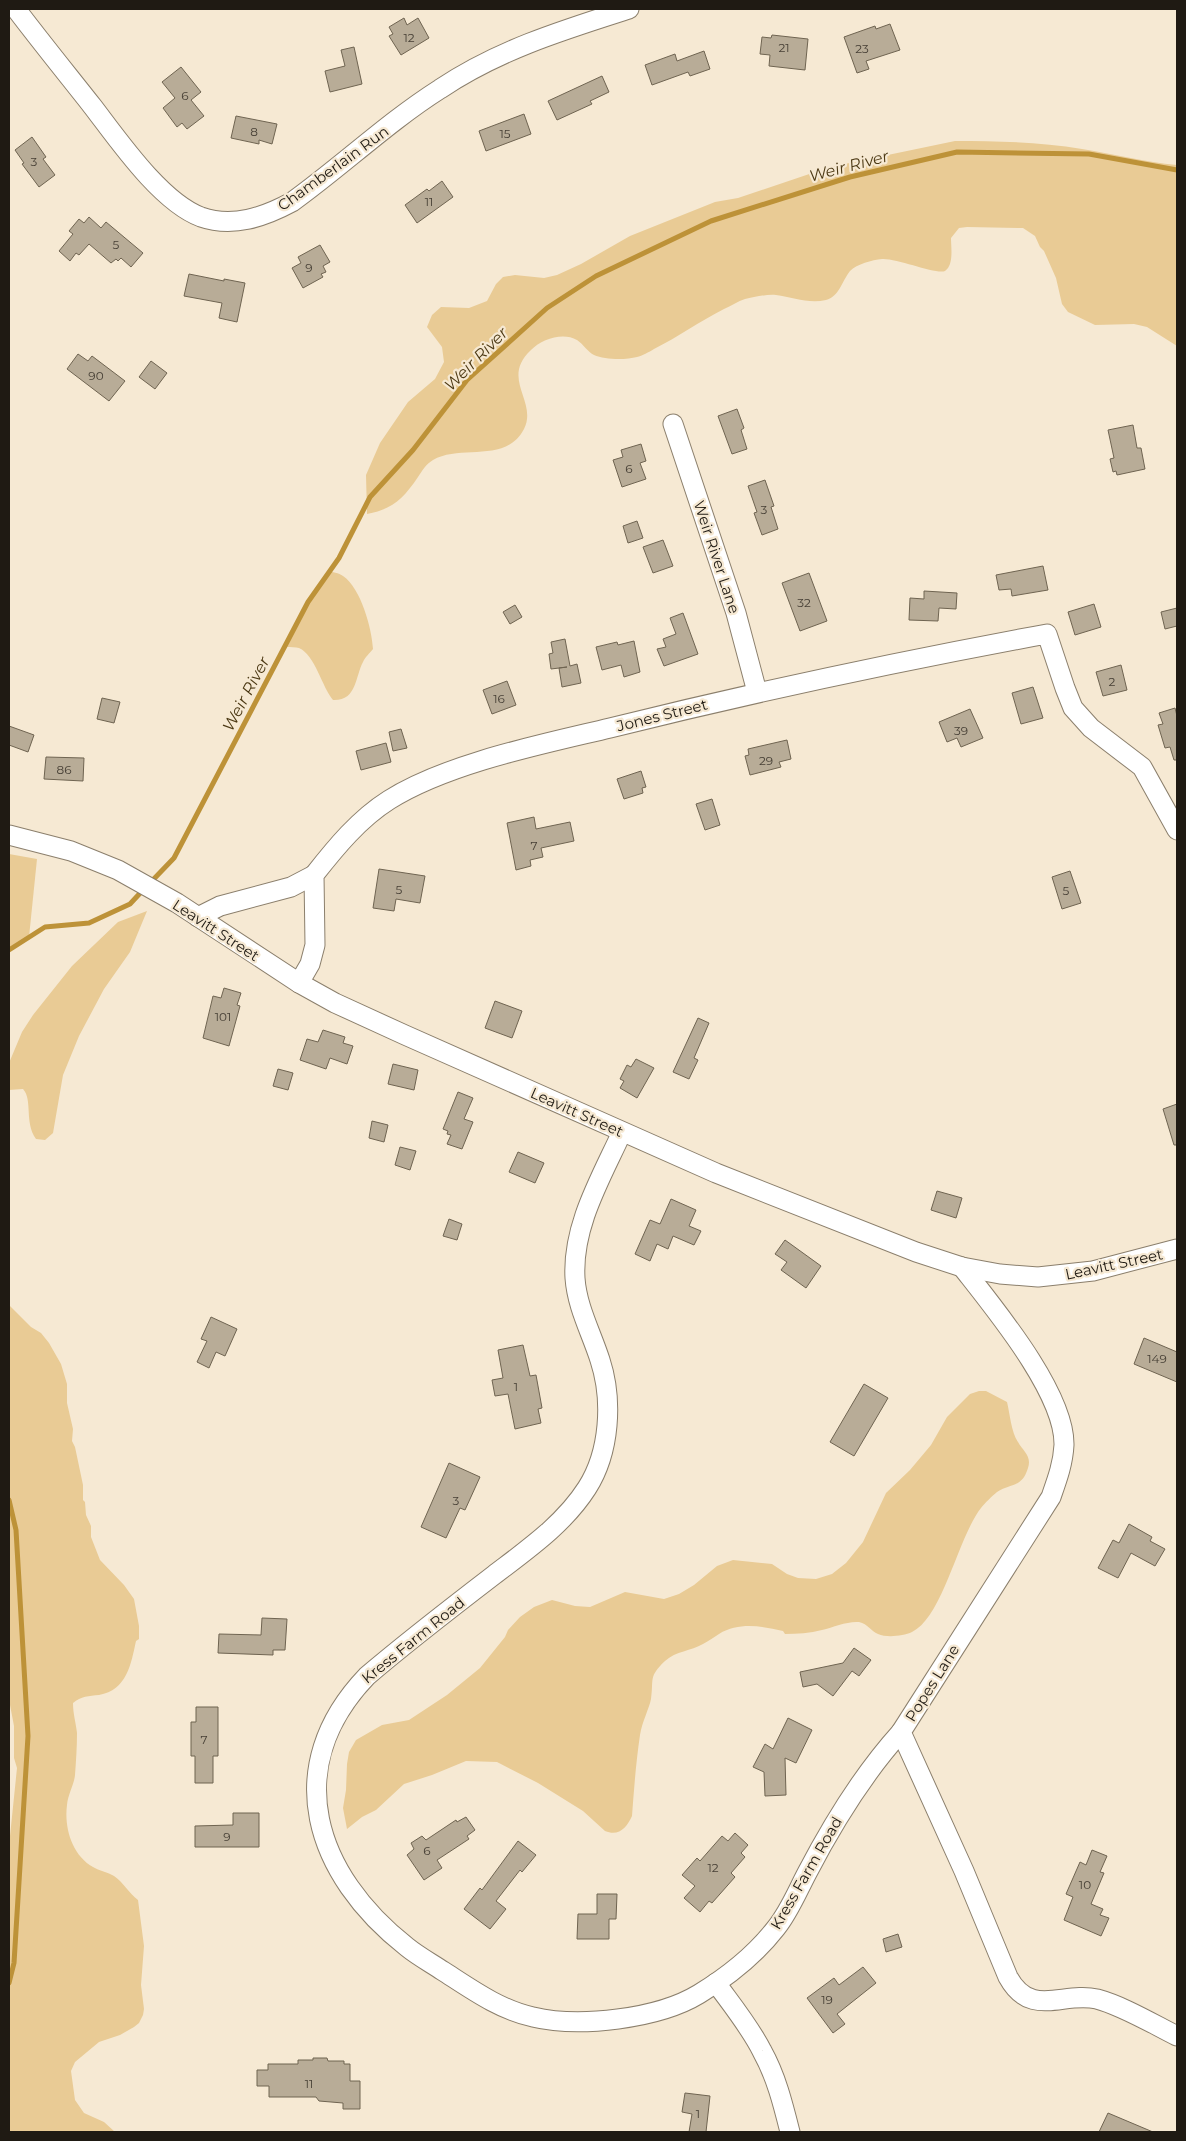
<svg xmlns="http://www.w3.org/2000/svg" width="1186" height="2141" font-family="Montserrat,sans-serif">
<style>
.green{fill:#e9cb95}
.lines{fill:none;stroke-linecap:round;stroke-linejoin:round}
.stream{stroke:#bd9238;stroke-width:5}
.building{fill:#b8ac97;stroke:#6f6451}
.minor-casing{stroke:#8b7f6c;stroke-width:21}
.minor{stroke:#fff;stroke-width:19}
.labels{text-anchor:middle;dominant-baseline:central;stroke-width:4.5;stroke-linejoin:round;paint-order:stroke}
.number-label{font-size:12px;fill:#453e34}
.street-label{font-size:15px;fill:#1f1a13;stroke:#f6e9d3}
.water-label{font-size:16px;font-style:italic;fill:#4c3914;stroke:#f6e9d3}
</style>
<rect width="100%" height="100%" fill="#f6e9d3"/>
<g class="green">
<path d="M955 141C997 141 1041 142 1082 149 1114 154 1145 162 1177 165V346L1147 327 1134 324 1095 325 1068 312 1062 304 1056 278 1044 251 1040 247 1035 236 1023 228 967 227 959 228 951 238C951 247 954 265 945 271 937 275 897 258 882 259 872 260 857 264 850 271 842 281 839 297 826 300 808 304 793 297 776 295 767 294 754 297 745 299 738 301 731 306 724 309 700 321 678 337 654 349 649 352 642 356 637 357 626 360 605 360 594 355 588 352 583 344 577 340 563 332 542 339 531 350 500 379 538 401 524 429 506 464 461 444 433 460 426 464 422 471 418 477 403 499 393 509 367 514L366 475 380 443 408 402 435 379 444 362 442 347 427 327 432 315 441 307 469 308 487 301 496 284 503 277 515 275 544 278 557 275 581 264 630 236 715 202 738 198 830 167Z"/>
<path d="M328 571C332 572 339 573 343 576 361 588 372 629 373 649 370 653 365 657 363 662 355 677 357 701 333 700 322 687 315 655 299 648 296 647 290 647 287 647L306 606Z"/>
<polygon points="9,854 37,859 29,937 9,948"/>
<path d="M147 911 130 952 104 989 79 1036 63 1075 53 1133 45 1140 36 1139C24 1122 33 1100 23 1089L9 1090V1063L22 1032 33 1015 72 966 118 922Z"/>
<path d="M9 1305 31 1327 41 1333 49 1343 61 1364 67 1384V1403L73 1429 72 1441 75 1447 83 1485V1500L85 1502 86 1515 91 1526V1537L100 1560 124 1585 134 1599 139 1626V1639L136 1641C131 1664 127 1690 99 1695 89 1696 81 1696 73 1703 73 1714 76 1723 77 1733 77 1747 76 1761 75 1775 74 1785 68 1794 67 1805 64 1828 72 1855 93 1867 99 1871 108 1872 114 1876 123 1882 129 1893 138 1900L144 1946 141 1985 144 2009 143 2015 139 2023 134 2027 120 2035 99 2042 75 2062 71 2071 75 2100 84 2113 104 2122 115 2132H9L10 1836 17 1768 14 1758V1726L10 1705 9 1688Z"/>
<path d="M979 1391H986L1007 1402C1010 1414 1011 1432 1018 1442 1023 1451 1032 1456 1028 1468 1022 1488 1011 1483 997 1492 992 1496 985 1503 981 1508 958 1537 943 1617 912 1632 903 1636 887 1638 878 1634 871 1631 868 1624 859 1622 847 1621 834 1627 822 1630 810 1633 797 1634 785 1634L783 1631C761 1626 739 1622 719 1634 714 1637 709 1641 703 1644 691 1651 676 1651 665 1661 648 1677 654 1679 651 1699 649 1709 642 1722 640 1735 636 1762 634 1789 632 1816 627 1827 619 1837 605 1831L583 1811 538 1783 497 1762 466 1761 432 1775 404 1784 376 1810 362 1817 347 1829 343 1808 346 1790 347 1764 349 1752 356 1740 382 1725 409 1720 447 1695 480 1668 505 1637 508 1630 520 1617 534 1607 552 1600 575 1606 590 1607 625 1592 664 1599 679 1594 694 1585 717 1566 733 1560 772 1564 787 1574 798 1578 816 1579 832 1574 846 1563 863 1542 886 1493 910 1470 931 1445 947 1417 970 1394Z"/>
</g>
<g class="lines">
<g class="stream">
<polyline points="149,884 174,858 308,602 339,558 370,497 413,450 467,380 547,308 596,276 711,221 850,177 957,152 1089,154 1177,170"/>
<polyline points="9,950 45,927 89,923 130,904 143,890"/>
<polyline points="9,1500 16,1530 28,1736 14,1963 9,1983"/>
</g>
</g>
<g class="building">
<polygon points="404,18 407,25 418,18 429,38 401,55 389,36 393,34 389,27"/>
<polygon points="890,24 900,50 866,61 869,69 857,73 844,37 875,26 876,29"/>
<polygon points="772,35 808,39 805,70 769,66 770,55 760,54 762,37 771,38"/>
<polygon points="354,47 362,84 330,92 325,71 345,66 341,50"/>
<polygon points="704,51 710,69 690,76 688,72 652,85 645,65 675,54 677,61"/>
<polygon points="181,67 201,92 191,100 204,116 187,129 182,123 177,127 163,108 175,98 162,82"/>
<polygon points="602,76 609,92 590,101 592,104 557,120 548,101"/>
<polygon points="524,114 531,134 486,151 479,131"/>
<polygon points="236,116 277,124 272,144 259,140 259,144 231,138"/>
<polygon points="32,137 46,157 43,159 55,175 39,187 22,164 24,163 15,150"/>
<polygon points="442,181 453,197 417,223 405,205 427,189 429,191"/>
<polygon points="89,217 101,228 106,222 143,253 131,267 121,258 118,261 116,259 111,263 89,244 79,255 76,253 70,261 59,251 73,234 69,231 79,219 84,223"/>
<polygon points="320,245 330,262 323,266 326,272 321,274 323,277 303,288 292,268 301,263 298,257"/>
<polygon points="189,274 224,281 224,279 245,283 237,322 219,318 222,303 184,296"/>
<polygon points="78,354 88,361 92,356 125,381 109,401 67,369"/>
<polygon points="151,361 167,373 155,389 139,377"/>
<polygon points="737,409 744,428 741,430 747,449 732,454 718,416"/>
<polygon points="1133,425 1137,448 1141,448 1145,469 1117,475 1116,471 1113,472 1110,459 1114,458 1108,430"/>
<polygon points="641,444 646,461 640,463 646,479 622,487 613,460 623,457 621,450"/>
<polygon points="765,480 774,506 771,507 778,529 762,535 754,513 757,512 748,486"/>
<polygon points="637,521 643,538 628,543 623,526"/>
<polygon points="663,540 673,566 653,573 643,547"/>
<polygon points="1043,566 1048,590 1012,596 1011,589 999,590 996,575"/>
<polygon points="809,573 827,621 800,631 782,583"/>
<polygon points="924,591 957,593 956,609 939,608 938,621 909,620 910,598 924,599"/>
<polygon points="1094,604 1101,627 1075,635 1068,612"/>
<polygon points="515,605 522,617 510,624 503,612"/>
<polygon points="1177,608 1177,626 1165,629 1161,612"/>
<polygon points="683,613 698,654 664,666 657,649 666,647 663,639 676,634 670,618"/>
<polygon points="565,639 570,666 577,664 581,683 562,687 559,668 567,667 551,669 549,654 553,653 551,642"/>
<polygon points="634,641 640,672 624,677 621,665 602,670 596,647 617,642 618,645"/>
<polygon points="1121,665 1127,690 1103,696 1096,672"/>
<polygon points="507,681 516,705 492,714 483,690"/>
<polygon points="1033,687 1043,718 1021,724 1012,693"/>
<polygon points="102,698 120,702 114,723 97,719"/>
<polygon points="1175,708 1177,716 1177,760 1174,760 1170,747 1165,748 1158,725 1163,724 1159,713"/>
<polygon points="970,709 983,738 961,747 957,738 947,742 939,722"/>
<polygon points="9,726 34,735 28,752 9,745"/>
<polygon points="401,729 407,748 393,751 389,732"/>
<polygon points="787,740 791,759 779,762 781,767 750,775 745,756 749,755 748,749"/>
<polygon points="386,743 391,762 361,770 356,751"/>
<polygon points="46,757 84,758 83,781 44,779"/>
<polygon points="641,771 646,787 642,788 643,793 624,799 617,779"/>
<polygon points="712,799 720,825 705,830 696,804"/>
<polygon points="534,817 536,829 570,822 574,841 541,848 543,857 530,860 531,866 516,870 507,823"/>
<polygon points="379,869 425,876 420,903 396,899 394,911 373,908"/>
<polygon points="1070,871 1081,903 1062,909 1052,877"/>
<polygon points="224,988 241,993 237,1005 240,1006 229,1046 203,1038 213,996 221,998"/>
<polygon points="495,1001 522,1011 512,1038 485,1028"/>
<polygon points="698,1018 709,1023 694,1058 698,1060 689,1079 673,1072"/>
<polygon points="323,1030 345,1037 343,1043 353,1046 347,1064 330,1058 326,1069 300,1060 307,1039 318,1042"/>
<polygon points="636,1059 654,1068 637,1098 620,1088 624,1081 620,1079 627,1065 631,1067"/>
<polygon points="393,1064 418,1070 414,1090 388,1084"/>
<polygon points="278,1069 293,1073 288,1090 273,1086"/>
<polygon points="458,1092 473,1098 464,1119 473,1122 462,1149 447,1144 451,1135 447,1134 448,1131 443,1129"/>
<polygon points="1177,1104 1177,1145 1174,1145 1163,1109"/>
<polygon points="372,1121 388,1125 384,1142 369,1138"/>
<polygon points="400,1147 416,1151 410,1170 395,1165"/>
<polygon points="518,1152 544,1163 535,1183 509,1172"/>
<polygon points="937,1191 962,1198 956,1218 931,1210"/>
<polygon points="671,1199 696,1210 689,1226 701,1231 694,1245 673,1236 668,1249 657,1244 650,1261 635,1254 650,1220 660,1224"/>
<polygon points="449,1219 462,1224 457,1240 443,1236"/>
<polygon points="785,1240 821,1266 806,1288 781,1270 787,1262 775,1254"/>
<polygon points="211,1317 237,1329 225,1356 216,1352 209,1368 197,1362 207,1341 201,1339"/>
<polygon points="1144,1338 1177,1352 1177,1382 1134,1364"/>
<polygon points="523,1345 530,1376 536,1375 542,1408 538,1409 541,1423 515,1429 508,1394 495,1396 492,1380 503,1378 498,1350"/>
<polygon points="864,1384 888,1398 854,1456 830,1442"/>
<polygon points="449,1463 480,1477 465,1510 460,1508 446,1538 421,1527"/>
<polygon points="1129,1524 1152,1537 1150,1541 1165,1549 1155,1566 1131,1553 1118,1578 1098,1568 1113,1540 1119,1543"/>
<polygon points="262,1618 287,1619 285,1650 273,1650 273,1655 218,1653 219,1634 261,1635"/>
<polygon points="854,1648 871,1660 859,1676 852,1671 833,1696 817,1684 803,1687 800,1672 843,1663"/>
<polygon points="196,1707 218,1707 218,1756 213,1756 213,1783 195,1783 195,1756 191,1756 191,1722 196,1722"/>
<polygon points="788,1718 812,1730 796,1763 785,1758 786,1795 765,1796 764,1772 753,1767 765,1744 773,1749"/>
<polygon points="233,1813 259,1813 259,1847 195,1847 195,1826 233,1825"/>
<polygon points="466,1817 475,1830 467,1836 469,1839 437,1860 442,1868 424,1880 407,1855 414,1849 411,1843 422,1836 426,1840 456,1820 457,1822"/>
<polygon points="735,1833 748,1845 741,1853 745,1857 731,1873 735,1877 712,1903 709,1901 700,1912 684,1898 695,1886 682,1875 697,1858 700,1861 722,1836 728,1841"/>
<polygon points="518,1841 536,1855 522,1872 520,1870 496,1901 506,1909 490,1929 464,1909 480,1888 482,1890"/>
<polygon points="1092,1850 1107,1856 1100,1872 1104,1873 1091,1904 1103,1909 1100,1915 1109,1918 1101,1936 1064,1920 1073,1897 1066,1894 1080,1862 1086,1865"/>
<polygon points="597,1894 617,1894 616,1919 609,1919 609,1939 577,1939 578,1914 597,1914"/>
<polygon points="898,1934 902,1947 886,1952 883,1939"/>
<polygon points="863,1967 876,1983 837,2014 845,2024 833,2033 807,1998 834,1978 839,1985"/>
<polygon points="313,2058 327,2058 328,2061 344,2061 344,2064 350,2064 350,2081 360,2081 360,2109 343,2109 343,2103 319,2101 316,2097 269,2097 269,2086 257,2086 257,2070 268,2070 268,2064 298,2064 298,2060 313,2060"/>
<polygon points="685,2093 710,2096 706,2132 689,2132 692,2114 682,2112"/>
<polygon points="1108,2113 1153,2132 1099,2132"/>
</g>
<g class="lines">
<g class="minor-casing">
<g id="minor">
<path d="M16 9C41 42 67 74 93 107 119 141 161 202 201 217 233 228 264 217 292 202 342 166 388 122 440 89 498 50 563 30 629 9"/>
<polyline points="673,424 736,613 757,692"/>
<polyline points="9,835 71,851 118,870 177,903 299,983 335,1003 405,1035 716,1173 916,1252 962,1267 1000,1274 1038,1277 1093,1271 1177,1249"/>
<polyline points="198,917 220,906 291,887 314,875"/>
<path d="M299 983 310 964 315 945 314 875C336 847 359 819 389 800 448 763 543 744 610 728 755 692 900 661 1047 634L1065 688 1073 708 1091 728 1142 767 1177 830"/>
<path d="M622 1132C601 1178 572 1226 575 1278 577 1307 591 1332 600 1360 613 1400 610 1452 587 1488 564 1524 528 1549 494 1575 451 1608 408 1641 367 1676 279 1768 315 1875 407 1947 418 1956 431 1963 443 1971 471 1989 500 2010 533 2017 579 2028 658 2019 699 1994 727 1977 755 1955 776 1928 789 1912 797 1892 807 1873 833 1823 863 1774 901 1732"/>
<path d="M962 1267C994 1308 1065 1393 1064 1445 1063 1464 1057 1480 1051 1497L901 1732 964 1871 1008 1977C1031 2019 1063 1991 1097 1999 1123 2006 1153 2024 1177 2036"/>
<path d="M716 1983C732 2005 750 2027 762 2051 776 2076 783 2104 790 2132"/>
</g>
</g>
<use href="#minor" class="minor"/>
</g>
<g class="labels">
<g class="number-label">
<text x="409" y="37">12</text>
<text x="784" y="47">21</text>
<text x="862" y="48">23</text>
<text x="185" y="95">6</text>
<text x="254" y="131">8</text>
<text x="505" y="133">15</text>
<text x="34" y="161">3</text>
<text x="429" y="201">11</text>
<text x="116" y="244">5</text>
<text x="309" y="267">9</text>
<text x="96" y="375">90</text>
<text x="629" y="468">6</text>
<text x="764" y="509">3</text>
<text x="804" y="602">32</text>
<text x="1112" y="681">2</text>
<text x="499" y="698">16</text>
<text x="961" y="730">39</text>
<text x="766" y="760">29</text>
<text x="64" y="769">86</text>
<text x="534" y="845">7</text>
<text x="399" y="889">5</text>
<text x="1066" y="890">5</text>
<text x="223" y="1016">101</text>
<text x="1157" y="1358">149</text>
<text x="516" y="1386">1</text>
<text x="456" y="1500">3</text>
<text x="204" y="1739">7</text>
<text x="227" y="1836">9</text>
<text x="427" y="1850">6</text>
<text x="713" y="1867">12</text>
<text x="1085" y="1884">10</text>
<text x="827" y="1999">19</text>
<text x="309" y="2083">11</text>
<text x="698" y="2113">1</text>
</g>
<g class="street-label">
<text transform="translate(333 168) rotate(-36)">Chamberlain Run</text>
<text transform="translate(717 557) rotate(72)">Weir River Lane</text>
<text transform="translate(662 715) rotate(-14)">Jones Street</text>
<text transform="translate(216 930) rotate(33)">Leavitt Street</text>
<text transform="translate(577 1112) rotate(24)">Leavitt Street</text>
<text transform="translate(1114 1264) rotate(-12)">Leavitt Street</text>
<text transform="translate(413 1640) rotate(-39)">Kress Farm Road</text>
<text transform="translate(932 1683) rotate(-58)">Popes Lane</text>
<text transform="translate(806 1873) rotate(-60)">Kress Farm Road</text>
</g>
<g class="water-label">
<text transform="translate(849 166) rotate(-15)">Weir River</text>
<text transform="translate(476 359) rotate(-45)">Weir River</text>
<text transform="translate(246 694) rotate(-62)">Weir River</text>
</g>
</g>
<rect width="1186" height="2141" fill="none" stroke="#1f1a13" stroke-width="20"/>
</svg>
